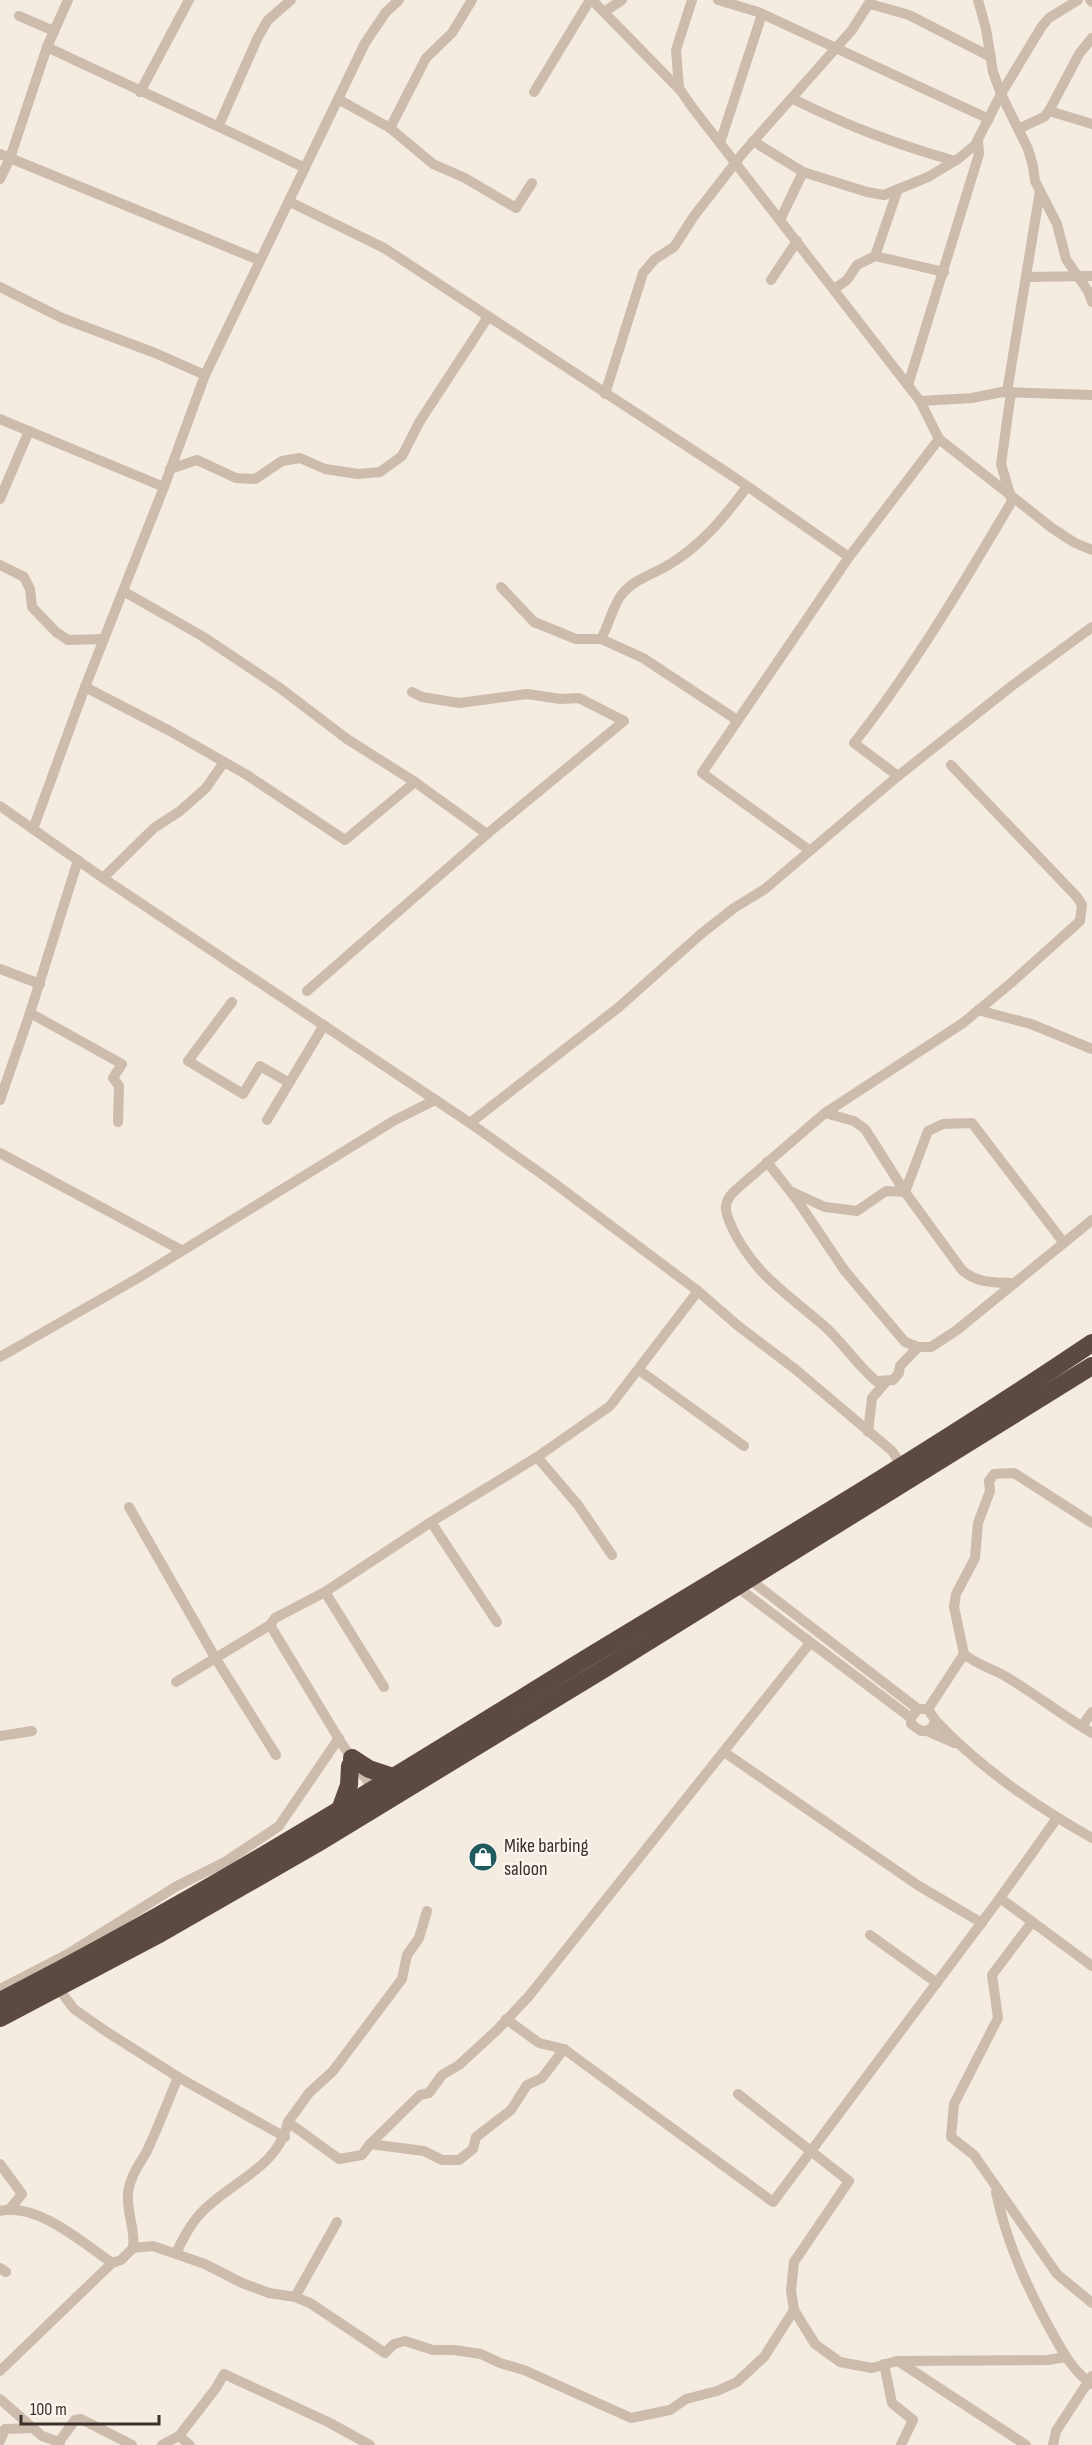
<svg xmlns="http://www.w3.org/2000/svg" width="1092" height="2445" font-family="'Sofia Sans Condensed',sans-serif">
<style>
.lines{fill:none;stroke-linecap:round;stroke-linejoin:round}
.street{stroke:#cdbbac;stroke-width:10}
.highway{stroke:#5c4a42;stroke-width:18}
.labels{text-anchor:middle;dominant-baseline:central;stroke-width:4.5;stroke-linejoin:round;paint-order:stroke}
.poi-label{font-size:20px;fill:#3b302b;stroke:#fbf5ee;text-anchor:start}
</style>
<rect width="100%" height="100%" fill="#f4ebe1"/>
<g class="lines">
<g class="street">
<polyline points="592,0 680,90"/>
<polyline points="692,0 676,50 679,88 692,107 920,401 939,439 1052,528 1075,543 1092,550"/>
<polyline points="718,0 758,12 989,119"/>
<polyline points="978,0 986,29 993,72 1001,94 1028,149 1033,166 1035,181 1057,224 1066,259 1088,291 1092,302"/>
<polyline points="1090,0 1092,2"/>
<polyline points="870,4 909,15 991,57"/>
<polyline points="604,12 622,0"/>
<polyline points="19,16 54,31"/>
<path d="M47 47C133 88 220 126 305 168"/>
<polyline points="140,92 189,0"/>
<polyline points="534,92 590,0"/>
<polyline points="338,99 390,128 433,164 465,178 516,208 532,183"/>
<path d="M793 99C848 126 895 144 955 161"/>
<polyline points="1049,111 1092,124"/>
<polyline points="219,125 258,37 268,20 291,0"/>
<polyline points="390,128 426,58 452,33 472,0"/>
<polyline points="1018,129 1044,117 1049,111 1079,54 1092,38"/>
<polyline points="753,141 803,172 867,192 884,195 928,177 958,159 975,145 1001,94 1042,26 1049,18 1078,0"/>
<polyline points="720,143 762,14"/>
<polyline points="0,154 259,260"/>
<polyline points="0,179 10,158 47,47 68,0"/>
<polyline points="290,202 384,248 734,477 849,557"/>
<polyline points="780,220 803,172"/>
<polyline points="875,256 898,189"/>
<polyline points="1026,277 1092,276"/>
<polyline points="771,280 797,241"/>
<polyline points="0,287 62,318 155,353 205,375"/>
<polyline points="834,289 847,280 857,265 875,256 944,272"/>
<polyline points="908,385 979,154 978,141"/>
<polyline points="1007,392 1040,191"/>
<polyline points="605,394 643,273 655,259 674,247 694,216 743,153 852,30 871,0"/>
<polyline points="920,401 972,398 1002,392 1092,395"/>
<polyline points="0,419 164,487"/>
<polyline points="170,469 197,460 236,478 255,479 282,461 300,458 325,469 358,474 380,472 402,456 420,421 488,317"/>
<polyline points="0,499 29,431"/>
<polyline points="0,565 24,577 30,589 32,607 56,632 68,640 104,639"/>
<polyline points="501,587 534,622 576,639 601,639 643,658 737,720"/>
<polyline points="123,591 202,636 280,688 347,739 415,782"/>
<path d="M601 639C608 627 614 602 623 593 635 579 654 574 670 564 702 545 725 516 747 487"/>
<polyline points="85,687 170,731 247,775 345,840 415,782 487,834 624,721 579,698 561,699 527,694 459,703 422,697 412,692"/>
<polyline points="898,776 1013,685 1092,627"/>
<polyline points="0,806 103,878 470,1123 550,1180 698,1291 737,1325 795,1369 892,1451 903,1467"/>
<polyline points="33,829 85,687 164,487 205,375 365,43 386,12 399,0"/>
<polyline points="809,850 702,773 849,557 939,439"/>
<polyline points="103,878 154,828 180,811 206,788 224,762"/>
<polyline points="0,969 40,984"/>
<polyline points="307,991 487,834"/>
<polyline points="232,1002 188,1061 243,1094 260,1066 288,1082"/>
<polyline points="978,1010 1031,1024 1092,1049"/>
<polyline points="30,1013 122,1064 113,1078 119,1086 118,1122"/>
<polyline points="0,1100 30,1013 78,860"/>
<path d="M825 1113 854 1121 865 1129 905 1192 962 1270C978 1284 993 1282 1014 1283"/>
<polyline points="267,1120 324,1025"/>
<path d="M470 1123 619 1007 701 934 734 908 765 889 898 776 854 743C914 667 963 584 1012 501L1001 464 1011 393"/>
<polyline points="0,1153 181,1250"/>
<polyline points="767,1162 797,1200 845,1271 905,1342 918,1347 931,1347 957,1330 1092,1220"/>
<polyline points="792,1192 825,1207 857,1211 886,1191 905,1192"/>
<polyline points="905,1192 928,1131 943,1124 972,1123 1064,1243"/>
<path d="M918 1347 900 1366 899 1373 893 1380 876 1381C856 1364 842 1341 822 1324 785 1292 758 1277 734 1232 731 1224 725 1215 726 1206 727 1197 733 1193 739 1187L825 1113 963 1023 1011 983 1080 921 1082 905 1077 897 951 765"/>
<polyline points="0,1357 138,1278 395,1120 435,1100"/>
<polyline points="639,1370 744,1446"/>
<polyline points="868,1432 872,1398 886,1382"/>
<polyline points="537,1457 578,1505 612,1555"/>
<polyline points="129,1507 216,1659 276,1755"/>
<polyline points="431,1522 497,1622"/>
<path d="M749 1579 918 1709H928L935 1720C934 1728 929 1731 921 1731L911 1724V1718L918 1709"/>
<polyline points="737,1587 911,1718"/>
<polyline points="325,1592 384,1687"/>
<polyline points="270,1625 342,1744 375,1792"/>
<polyline points="964,1654 954,1607 956,1594 975,1558 978,1523 990,1491 989,1481 994,1474 1014,1473 1092,1523"/>
<polyline points="176,1682 270,1625 275,1618 325,1592 431,1522 537,1457 610,1406 698,1291"/>
<path d="M928 1709 964 1654C977 1665 991 1668 1005 1676 1035 1694 1062 1715 1092 1733"/>
<path d="M935 1720C978 1766 1037 1807 1092 1838"/>
<polyline points="1082,1726 1092,1712"/>
<polyline points="927,1731 954,1743"/>
<polyline points="0,1736 32,1731"/>
<polyline points="724,1752 919,1886 982,1923"/>
<polyline points="1000,1898 1092,1966"/>
<polyline points="1032,1922 992,1975 998,2018 954,2104 951,2137 974,2155 1057,2274 1092,2303"/>
<polyline points="870,1935 937,1983"/>
<polyline points="58,1988 74,2009 107,2032 178,2077 285,2137"/>
<polyline points="0,1989 66,1955 177,1886 225,1862 279,1826 339,1738"/>
<polyline points="506,2019 539,2043 564,2049 773,2202 1000,1898 1057,1818"/>
<polyline points="738,2094 849,2181 794,2262 791,2291 794,2310 815,2344 840,2362 872,2368 897,2361 1048,2360 1066,2357"/>
<polyline points="288,2122 309,2093 333,2071 402,1979 407,1955 419,1938 427,1911"/>
<polyline points="370,2144 420,2095 429,2093 442,2075 459,2065 497,2030 529,1996 810,1643"/>
<polyline points="0,2164 22,2194 9,2210"/>
<path d="M996 2192C1006 2241 1026 2285 1050 2329 1061 2349 1073 2372 1092 2384"/>
<path d="M0 2211C37 2202 83 2243 112 2263"/>
<path d="M133 2248C136 2230 126 2212 128 2193 130 2176 139 2165 147 2151 158 2127 168 2102 178 2077"/>
<path d="M176 2254C181 2241 191 2224 200 2214 229 2182 278 2169 288 2122L339 2159 362 2155 370 2144 424 2151 442 2160H459L473 2149 476 2137 511 2110 527 2085 542 2078 564 2049"/>
<polyline points="0,2268 6,2272"/>
<polyline points="295,2297 337,2222"/>
<polyline points="898,2361 1026,2445"/>
<polyline points="884,2364 892,2403 913,2420 901,2445"/>
<polyline points="0,2371 112,2263 121,2260 133,2248 153,2246 205,2264 242,2283 269,2293 295,2297 310,2303 385,2353 394,2344 405,2341 433,2350 454,2350 481,2354 500,2363 524,2370 631,2418 670,2410 686,2399 717,2391 737,2382 764,2357 794,2310"/>
<polyline points="0,2399 42,2436 59,2442"/>
<polyline points="179,2436 190,2445"/>
<polyline points="0,2441 5,2429 33,2428"/>
<polyline points="60,2445 59,2442 75,2420 81,2419 132,2445"/>
<polyline points="162,2445 179,2436 216,2388 224,2374 328,2422 370,2445"/>
<polyline points="1053,2445 1056,2431 1092,2376"/>
</g>
<g class="highway">
<polyline points="352,1758 369,1769 393,1777"/>
<polyline points="340,1810 349,1785 350,1766"/>
<path d="M0 2001C204 1897 397 1775 592 1655 760 1553 929 1453 1092 1343"/>
<polyline points="0,2018 161,1933 316,1844 602,1670 1092,1366"/>
</g>
</g>
<defs>
<g id="shop-disc" transform="scale(1.5)"><circle r="9.5" fill="#1f5a5e" stroke="#fbf5ee"/><path d="M-5-2.5h2.3a2.7 3.5 0 0 1 5.4 0H5L5.5 6h-11ZM-1.5-2.5h3a1.5 2.3 0 0 0-3 0Z" fill="#fff"/></g>
</defs>
<g fill-rule="evenodd">
<use href="#shop-disc" x="483" y="1857"/>
</g>
<g class="labels">
<g class="poi-label">
<text x="504" y="1846">Mike barbing<tspan x="504" dy="23">saloon</tspan></text>
</g>
</g>
<path d="M21 2415v9h138v-9" fill="none" stroke="#3b302b" stroke-width="3"/>
<text x="30" y="2415" font-size="18" fill="#3b302b" stroke="#fbf5ee" stroke-width="4.5" paint-order="stroke">100 m</text>
</svg>
